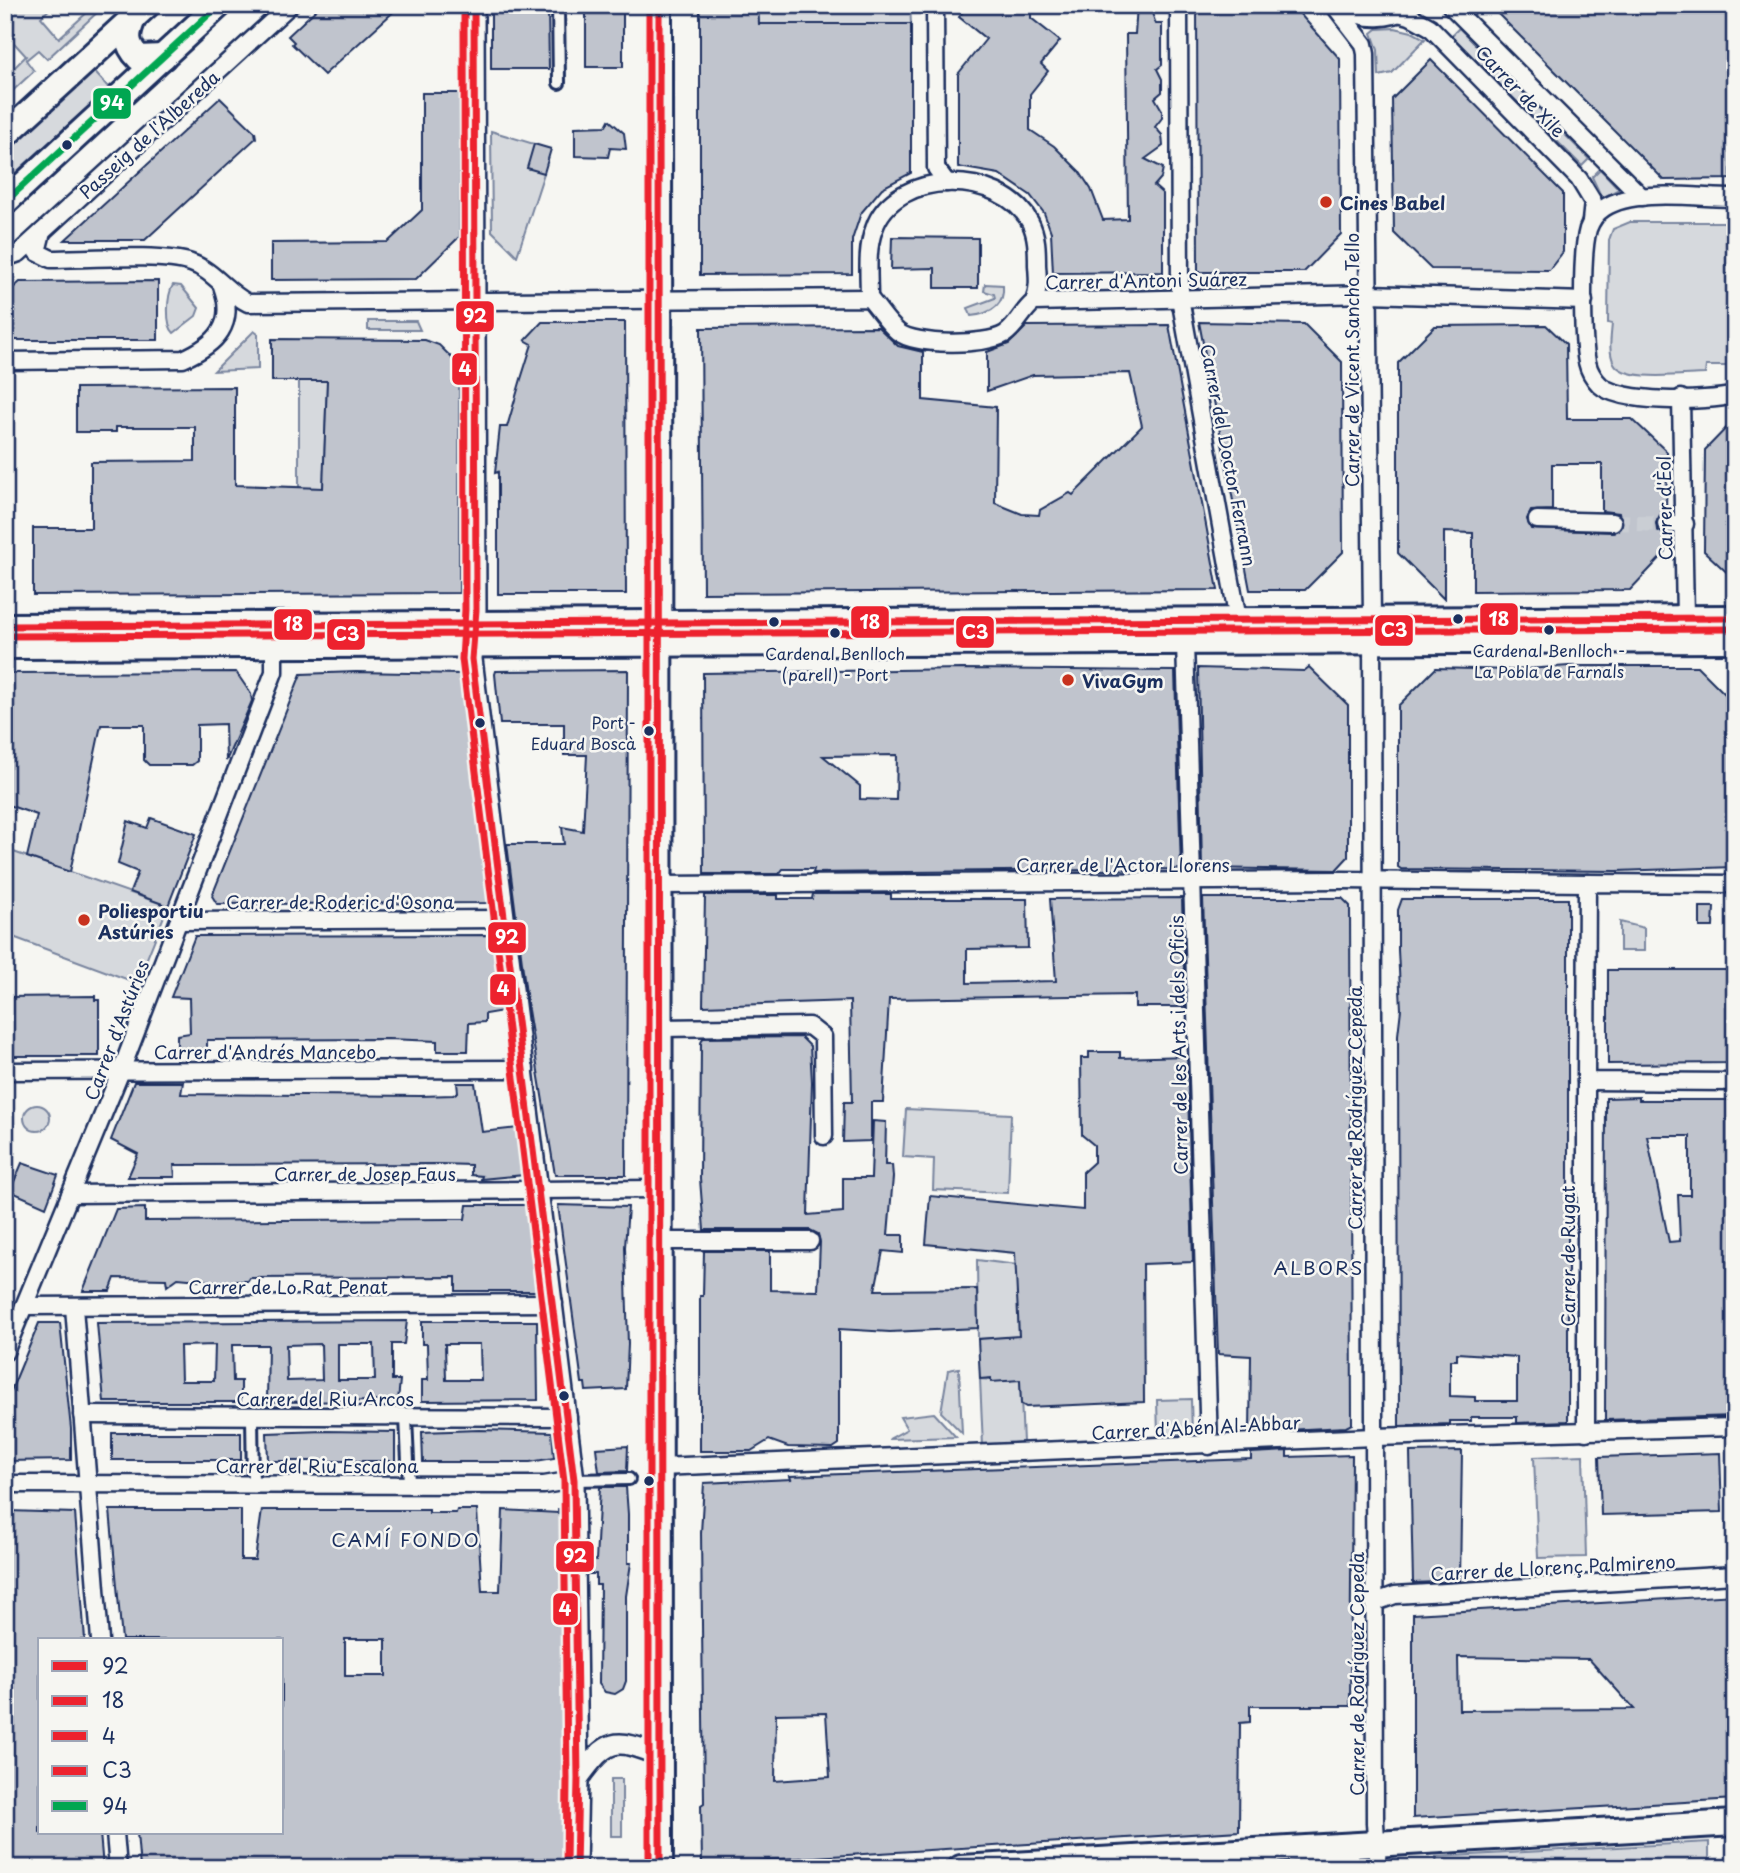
<svg xmlns="http://www.w3.org/2000/svg" width="1740" height="1873" font-family="'Playpen Sans',sans-serif">
<style>
.green{fill:#d6d9dd;stroke:#78849e;stroke-width:2}
.building{fill:#c0c4cd;stroke:#1b2f5e;stroke-width:2;fill-rule:evenodd}
.lines{fill:none;stroke-linecap:round;stroke-linejoin:round}
.minor-tunnel{stroke:#caced4;stroke-width:16;stroke-dasharray:16 8;stroke-linecap:butt}
.pedestrian-casing{stroke:#1b2f5e;stroke-width:16}
.minor-casing{stroke:#1b2f5e;stroke-width:21}
.tertiary-casing{stroke:#1b2f5e;stroke-width:24}
.primary-casing{stroke:#1b2f5e;stroke-width:30}
.pedestrian{stroke:#f6f6f2;stroke-width:10}
.minor{stroke:#f6f6f2;stroke-width:16}
.tertiary{stroke:#f6f6f2;stroke-width:19}
.primary{stroke:#f6f6f2;stroke-width:24}
.bus-1-casing{stroke:#f6f6f2;stroke-width:12}
.bus-2-casing{stroke:#f6f6f2;stroke-width:12}
.bus-3-casing{stroke:#f6f6f2;stroke-width:12}
.bus-4-casing{stroke:#f6f6f2;stroke-width:12}
.bus-5-casing{stroke:#f6f6f2;stroke-width:12}
.bus-1{stroke:#ed222e;stroke-width:7}
.bus-2{stroke:#ed222e;stroke-width:7}
.bus-3{stroke:#ed222e;stroke-width:7}
.bus-4{stroke:#ed222e;stroke-width:7}
.bus-5{stroke:#00a651;stroke-width:7}
.bus-dot{fill:#1b2f5e;stroke:#f6f6f2;stroke-width:2.5}
.poi-dot{fill:#c8321e;stroke:#f6f6f2;stroke-width:2.5}
.labels{text-anchor:middle;dominant-baseline:central;stroke-width:5;stroke-linejoin:round;paint-order:stroke}
.bus-label{font-size:16px;fill:#1b2f5e;stroke:#f6f6f2}
.street-label{font-size:18px;fill:#1b2f5e;stroke:#f6f6f2}
.poi-label{font-size:18px;font-weight:bold;fill:#1b2f5e;stroke:#f6f6f2;text-anchor:start}
.neighbourhood-label{font-size:19px;letter-spacing:2px;fill:#1b2f5e;stroke:#f6f6f2}
.line-badge{stroke:#f6f6f2;stroke-width:2.5}
.badge-label{font-size:19px;text-anchor:middle;font-weight:bold;fill:#fff}
</style>
<rect width="100%" height="100%" fill="#f6f6f2"/>
<filter id="ink" filterUnits="userSpaceOnUse"><feTurbulence type="fractalNoise" baseFrequency=".0143" numOctaves="2"/><feDisplacementMap in="SourceGraphic" scale="14" xChannelSelector="R" yChannelSelector="G"/><feConvolveMatrix kernelMatrix="1 2 1 2 8 2 1 2 1" color-interpolation-filters="sRGB"/></filter>
<g filter="url(#ink)">
<g class="green">
<polygon points="5,5 54,5 41,17 59,38 92,8 90,5 102,8 47,59 38,50 26,60 34,71 5,98 5,66 11,71 26,56 5,33"/>
<polygon points="758,5 910,5 911,24 759,24"/>
<polygon points="1395,28 1412,32 1425,39 1392,73 1379,76 1378,50 1372,33 1377,29"/>
<polygon points="1459,28 1589,159 1582,166 1451,36"/>
<polygon points="91,68 109,88 13,175 5,166 5,147"/>
<polygon points="491,131 534,144 544,173 517,256 492,231"/>
<polygon points="1600,169 1619,189 1602,198 1592,177"/>
<path d="M1630 222H1735V366H1706L1705 374C1684 374 1624 383 1614 363 1608 352 1611 336 1612 324L1608 323 1609 240 1613 229Z"/>
<path d="M985 284 1003 285C1005 306 990 314 971 316L968 308 995 298 994 294 984 291Z"/>
<path d="M173 285 181 286 199 308 196 316 174 333C165 325 167 295 173 285Z"/>
<polygon points="368,321 416,321 420,330 368,330"/>
<polygon points="254,331 258,334 258,369 214,371"/>
<polygon points="299,381 327,381 323,495 299,494"/>
<polygon points="5,849 168,906 137,983 5,934"/>
<polygon points="1620,922 1644,928 1644,951 1620,951"/>
<circle cx="37" cy="1118" r="13"/>
<polygon points="906,1109 1011,1114 1008,1193 933,1190 934,1159 903,1157"/>
<polygon points="977,1260 1017,1265 1019,1337 978,1339"/>
<polygon points="959,1368 962,1433 941,1412 948,1370"/>
<polygon points="1020,1376 1023,1442 983,1446 980,1379 1010,1381"/>
<polygon points="1191,1399 1192,1434 1158,1435 1157,1400"/>
<polygon points="934,1413 956,1437 889,1439 907,1429 900,1417"/>
<polygon points="1583,1455 1586,1557 1538,1558 1534,1457"/>
<rect x="611" y="1779" width="11" height="57"/>
<polygon points="1709,1842 1709,1861 1593,1868 1437,1868 1436,1857"/>
</g>
<g class="building">
<polygon points="321,5 401,5 324,75 292,44 294,42 288,36"/>
<polygon points="491,5 548,5 549,69 491,69"/>
<rect x="586" y="5" width="37" height="62"/>
<polygon points="700,5 758,5 759,24 911,24 911,173 882,188 861,213 852,240 852,274 700,275"/>
<polygon points="968,5 1031,5 1031,18 1060,41 1041,64 1048,71 1030,94 1030,130 1054,146 1079,171 1091,189 1103,220 1128,219 1126,34 1135,34 1137,5 1149,5 1156,24 1162,24 1162,65 1157,69 1162,79 1162,92 1155,98 1162,110 1162,118 1155,127 1162,135 1163,146 1145,159 1163,168 1161,178 1154,186 1163,194 1163,272 1053,273 1051,232 1044,213 1030,195 999,174 958,167 958,74 986,39 959,17"/>
<polygon points="1197,5 1292,5 1340,59 1341,234 1304,272 1198,272"/>
<polygon points="1489,5 1732,5 1731,179 1664,180"/>
<polygon points="1431,60 1563,193 1563,252 1549,270 1431,269 1394,233 1392,99"/>
<polygon points="422,93 459,93 459,237 416,279 271,280 271,243 388,242 422,210"/>
<polygon points="220,98 255,132 256,138 145,240 65,240"/>
<polygon points="609,120 624,133 626,149 610,148 608,157 575,156 575,127 606,126"/>
<polygon points="534,144 551,149 544,173 527,168"/>
<polygon points="892,237 978,238 978,288 935,288 935,268 891,269"/>
<polygon points="158,281 158,340 5,340 5,295 20,282"/>
<polygon points="542,322 625,322 626,594 498,594 498,472 495,473 500,427 507,427 521,379 532,344 525,340"/>
<polygon points="1199,322 1304,324 1342,362 1343,552 1305,590 1250,590"/>
<polygon points="1169,325 1218,590 703,593 701,328 878,327 898,346 923,352 923,400 996,407 995,503 1022,514 1039,515 1040,510 1070,493 1073,495 1142,426 1130,373 1033,375 987,391 987,352 1009,344 1027,326"/>
<path d="M1546 325 1566 344 1567 419H1632L1667 452 1666 514 1660 515 1656 523 1657 530 1666 535V552L1630 590 1473 591V533L1444 532V599L1398 553V363L1435 326ZM1552 464H1602V511L1619 513 1623 522 1622 528 1613 532 1531 529 1527 519 1531 511 1552 510Z"/>
<polygon points="272,339 425,340 439,345 459,365 459,593 33,595 33,528 91,528 91,462 195,461 195,427 116,427 116,432 76,432 76,388 235,387 235,485 323,488 327,381 272,381"/>
<polygon points="1735,419 1735,580 1704,551 1705,450"/>
<polygon points="1569,666 1697,666 1735,704 1734,867 1617,871 1401,869 1398,867 1398,706 1436,668 1512,670"/>
<polygon points="1309,667 1348,705 1348,857 1336,870 1202,868 1198,668 1304,671"/>
<path d="M962 669 1175 671 1181 869 813 873 814 869H783L779 874H704L703 673ZM897 755 896 800 860 799V786L823 756Z"/>
<polygon points="628,670 626,1175 555,1175 528,1010 507,844 564,844 562,827 583,831 587,755 564,755 564,724 500,724 495,674 496,671"/>
<polygon points="236,672 251,694 252,701 226,761 225,724 197,725 197,761 192,765 149,765 144,760 144,725 101,725 70,872 27,857 37,815 5,804 8,673"/>
<polygon points="356,672 461,674 490,903 217,904 212,896 301,674"/>
<polygon points="151,818 196,834 168,906 130,892 138,872 118,864 128,821 147,828"/>
<polygon points="813,894 891,894 891,899 1027,899 1028,948 967,949 967,983 1056,981 1050,899 1182,898 1185,1007 1135,1007 1135,995 889,999 883,1102 871,1102 871,1141 843,1142 844,1102 852,1102 850,1001 703,1006 705,895 778,895 778,899 812,899"/>
<polygon points="1203,898 1342,898 1350,906 1352,1424 1346,1427 1250,1432 1251,1356 1218,1354"/>
<path d="M1402 899H1568V1421L1517 1423V1417H1471V1421H1450V1424L1399 1426 1398 1035 1401 1009 1398 950V910ZM1457 1353 1517 1357V1401H1475V1397L1450 1396V1360H1457Z"/>
<polygon points="1700,907 1714,907 1713,927 1700,927"/>
<polygon points="494,935 503,1011 485,1014 485,1022 469,1023 468,1051 437,1051 437,1041 388,1039 207,1040 207,1053 177,1051 177,1035 190,1033 189,998 171,997 195,936"/>
<polygon points="1608,970 1734,970 1735,1063 1608,1064"/>
<polygon points="95,996 95,1000 99,1000 99,1056 5,1056 5,997"/>
<polygon points="801,1037 810,1046 812,1082 808,1215 843,1212 843,1178 871,1178 873,1121 886,1122 885,1165 892,1165 893,1177 888,1235 903,1235 903,1253 883,1251 875,1290 977,1289 978,1328 890,1332 839,1329 839,1444 833,1448 788,1447 769,1440 751,1451 700,1451 700,1296 703,1296 704,1251 770,1251 770,1290 818,1291 820,1242 818,1234 810,1230 704,1230 700,1179 701,1043 703,1038"/>
<polygon points="1089,1052 1120,1052 1120,1058 1187,1056 1193,1262 1143,1264 1144,1402 1026,1407 1021,1404 1020,1380 991,1382 991,1378 980,1379 978,1339 1019,1336 1015,1253 926,1244 930,1196 1083,1210 1083,1172 1094,1162 1094,1145 1082,1135 1081,1058 1089,1058"/>
<polygon points="134,1082 183,1082 181,1094 421,1096 453,1095 458,1092 457,1083 475,1083 482,1132 518,1128 524,1175 481,1179 482,1176 471,1175 471,1165 440,1164 174,1165 175,1177 128,1177 138,1154 111,1140"/>
<path d="M1639 1097V1100H1734L1735 1416 1605 1420 1606 1098ZM1647 1136H1690V1195H1678L1680 1241 1669 1242Z"/>
<polygon points="22,1163 58,1175 46,1207 10,1191"/>
<polygon points="467,1205 527,1205 538,1291 456,1291 456,1277 250,1278 248,1281 210,1281 178,1278 167,1286 166,1279 115,1278 110,1291 83,1291 116,1209 145,1208 145,1221 452,1219 465,1219"/>
<polygon points="558,1205 628,1207 625,1247 628,1344 626,1389 586,1391 585,1383 582,1383"/>
<path d="M407 1321 404 1344H392V1380H400L398 1401 267 1402 268 1345H232L233 1381H241V1402H104L97 1323ZM321 1344 322 1380 287 1381 286 1345ZM338 1344H374L375 1380H338ZM215 1345 214 1381H181L180 1346Z"/>
<path d="M422 1321H537L538 1400 422 1401V1380H428L427 1344H422ZM445 1344H480L481 1380H446Z"/>
<polygon points="39,1323 60,1323 71,1429 71,1460 5,1461 5,1405"/>
<polygon points="479,1430 552,1432 554,1458 530,1462 423,1462 422,1432"/>
<polygon points="323,1431 395,1432 395,1461 268,1461 267,1433"/>
<rect x="112" y="1433" width="129" height="27"/>
<polygon points="628,1446 627,1471 599,1472 596,1448"/>
<path d="M1287 1451V1457L1352 1455 1350 1706H1250V1722L1240 1723 1239 1831 702 1864 701 1805 704 1803 701 1533 704 1483 791 1479 790 1476 1251 1459V1453ZM826 1713 830 1777 775 1781 776 1714Z"/>
<polygon points="1462,1451 1460,1581 1413,1583 1410,1452"/>
<polygon points="1720,1453 1722,1512 1601,1515 1599,1457"/>
<polygon points="600,1487 626,1487 628,1514 628,1563 631,1563 626,1596 626,1681 623,1689 615,1694 605,1692 599,1684 600,1585 596,1585 596,1574 588,1574 587,1560 596,1561"/>
<path d="M558 1509H562L564 1868H140L137 1833H282V1640H122L110 1510H241V1560H255L262 1510H429V1513H456L457 1510H477L482 1591H500L503 1510 558 1513ZM345 1639H386V1676H345Z"/>
<polygon points="8,1511 75,1513 85,1640 40,1640 40,1833 100,1833 103,1868 5,1868"/>
<path d="M1735 1595V1799L1413 1818V1614ZM1458 1657 1589 1659 1634 1709 1459 1710Z"/>
</g>
<g class="lines">
<polyline class="minor-tunnel" points="1613,522 1666,524"/>
<g class="pedestrian-casing">
<g id="pedestrian">
<polyline points="558,5 559,83"/>
<polyline points="252,1417 253,1485"/>
<polyline points="406,1417 409,1484"/>
<polyline points="574,1480 629,1479"/>
</g>
</g>
<g class="minor-casing">
<g id="minor">
<polyline points="935,5 936,168 947,183"/>
<polyline points="1179,5 1180,298 1238,620"/>
<polyline points="1334,5 1364,44 1366,54 1372,619 1375,1823 1378,1868"/>
<polyline points="1450,5 1642,197"/>
<polyline points="1394,12 1410,16 1430,27 1579,179 1593,202 1591,221"/>
<path d="M1735 198C1699 198 1633 188 1604 208 1596 213 1591 221 1588 229 1581 253 1582 337 1587 362 1589 371 1593 378 1600 385 1621 404 1706 402 1735 395"/>
<path d="M42 232 37 252 51 259C85 259 163 253 191 263 213 270 227 293 248 303L869 298C879 309 887 323 898 332 916 346 985 346 1005 334 1017 326 1022 311 1034 302L1370 294 1584 301"/>
<polyline points="5,258 19,253 290,5"/>
<path d="M869 298C869 276 866 250 874 229 894 168 1001 169 1030 222 1037 235 1037 250 1037 265 1038 278 1039 289 1034 302"/>
<path d="M5 361 183 359C217 344 236 324 222 286"/>
<polyline points="1681,398 1685,618"/>
<polyline points="1537,520 1613,522"/>
<polyline points="1666,524 1685,524"/>
<polyline points="1185,643 1209,1446"/>
<polyline points="1735,884 1587,883 1586,1081 1735,1082"/>
<polyline points="660,885 1342,880 1587,883"/>
<polyline points="179,921 502,919"/>
<polyline points="660,1028 809,1026 823,1037 824,1136"/>
<polyline points="5,1071 525,1069"/>
<polyline points="1586,1081 1586,1432"/>
<polyline points="70,1194 660,1189"/>
<polyline points="660,1241 810,1241"/>
<polyline points="24,1306 554,1303"/>
<polyline points="74,1307 100,1640"/>
<polyline points="5,1352 121,1071 274,672 274,646"/>
<polyline points="82,1415 568,1417"/>
<polyline points="660,1467 1374,1437 1735,1427"/>
<polyline points="5,1484 544,1485 574,1480"/>
<polyline points="1376,1602 1395,1595 1735,1575"/>
<polyline points="115,1833 118,1868"/>
</g>
</g>
<g class="tertiary-casing">
<g id="tertiary">
<polyline points="474,5 476,610 472,659 574,1480 578,1779 576,1868"/>
<path d="M578 1779C608 1738 614 1737 660 1756"/>
</g>
</g>
<g class="primary-casing">
<g id="primary">
<polyline points="659,5 660,1868"/>
<path d="M1347 5C1366 17 1389 15 1407 5"/>
<path d="M134 17C126 34 125 44 139 58L163 57"/>
<polyline points="5,135 147,5"/>
<polyline points="5,202 219,5"/>
<polyline points="5,626 1735,618"/>
<polyline points="5,646 1735,640"/>
<polyline points="961,1868 1735,1823"/>
</g>
</g>
<use href="#pedestrian" class="pedestrian"/>
<use href="#minor" class="minor"/>
<use href="#tertiary" class="tertiary"/>
<use href="#primary" class="primary"/>
<g class="bus-1-casing">
<g id="bus-1">
<polyline points="474,5 476,610 472,659 574,1480 578,1779 576,1868"/>
<polyline points="659,5 660,1868"/>
</g>
</g>
<g class="bus-2-casing">
<polyline id="bus-2" points="5,626 1735,618"/>
</g>
<g class="bus-3-casing">
<g id="bus-3">
<polyline points="464,5 465,610 462,659 564,1481 567,1779 566,1868"/>
<polyline points="649,5 649,1868"/>
</g>
</g>
<g class="bus-4-casing">
<polyline id="bus-4" points="5,636 1735,629"/>
</g>
<g class="bus-5-casing">
<polyline id="bus-5" points="5,202 219,5"/>
</g>
<use href="#bus-1" class="bus-1"/>
<use href="#bus-2" class="bus-2"/>
<use href="#bus-3" class="bus-3"/>
<use href="#bus-4" class="bus-4"/>
<use href="#bus-5" class="bus-5"/>
</g>
</g>
<g class="bus-dot">
<circle cx="67" cy="145" r="6"/>
<circle cx="1458" cy="619" r="6"/>
<circle cx="774" cy="622" r="6"/>
<circle cx="1549" cy="630" r="6"/>
<circle cx="835" cy="633" r="6"/>
<circle cx="480" cy="723" r="6"/>
<circle cx="649" cy="731" r="6"/>
<circle cx="564" cy="1396" r="6"/>
<circle cx="649" cy="1481" r="6"/>
</g>
<g class="poi-dot">
<circle cx="1326" cy="202" r="7"/>
<circle cx="1068" cy="680" r="7"/>
<circle cx="84" cy="920" r="7"/>
</g>
<g class="labels">
<g class="bus-label">
<text x="1549" y="650">Cardenal Benlloch -<tspan x="1549" dy="21">La Pobla de Farnals</tspan></text>
<text x="835" y="653">Cardenal Benlloch<tspan x="835" dy="21">(parell) - Port</tspan></text>
<text x="636" y="722" text-anchor="end">Port -<tspan x="636" dy="21">Eduard Boscà</tspan></text>
</g>
<g class="street-label">
<text transform="translate(1521 91) rotate(46)">Carrer de Xile</text>
<text transform="translate(149 134) rotate(-42)">Passeig de l'Albereda</text>
<text transform="translate(1146 280) rotate(-1)">Carrer d'Antoni Suárez</text>
<text transform="translate(1351 360) rotate(-90)">Carrer de Vicent Sancho Tello</text>
<text transform="translate(1229 455) rotate(79)">Carrer del Doctor Ferrann</text>
<text transform="translate(1664 508) rotate(-91)">Carrer d'Èol</text>
<text x="1123" y="864">Carrer de l'Actor Llorens</text>
<text x="340" y="901">Carrer de Roderic d'Osona</text>
<text transform="translate(116 1030) rotate(-69)">Carrer d'Astúries</text>
<text transform="translate(1178 1045) rotate(-91)">Carrer de les Arts i dels Oficis</text>
<text x="265" y="1051">Carrer d'Andrés Mancebo</text>
<text transform="translate(1354 1108) rotate(-90)">Carrer de Rodríguez Cepeda</text>
<text x="365" y="1173">Carrer de Josep Faus</text>
<text transform="translate(1567 1256) rotate(-90)">Carrer de Rugat</text>
<text x="288" y="1286">Carrer de Lo Rat Penat</text>
<text x="325" y="1398">Carrer del Riu Arcos</text>
<text transform="translate(1196 1427) rotate(-3)">Carrer d'Abén Al-Abbar</text>
<text x="317" y="1465">Carrer del Riu Escalona</text>
<text transform="translate(1553 1567) rotate(-3)">Carrer de Llorenç Palmireno</text>
<text transform="translate(1356 1674) rotate(-90)">Carrer de Rodríguez Cepeda</text>
</g>
<g class="poi-label">
<text x="1340" y="202">Cines Babel</text>
<text x="1082" y="680">VivaGym</text>
<text x="98" y="910">Poliesportiu<tspan x="98" dy="21">Astúries</tspan></text>
</g>
<g class="neighbourhood-label">
<text x="1319" y="1267">ALBORS</text>
<text x="406" y="1539">CAMÍ FONDO</text>
</g>
</g>
<g class="line-badge">
<rect x="92" y="87" width="40" height="33" rx="7" fill="#00a651"/>
<rect x="455" y="300" width="40" height="33" rx="7" fill="#ed222e"/>
<rect x="451" y="352" width="27" height="34" rx="7" fill="#ed222e"/>
<rect x="1479" y="602" width="40" height="34" rx="7" fill="#ed222e"/>
<rect x="850" y="605" width="40" height="34" rx="7" fill="#ed222e"/>
<rect x="273" y="608" width="40" height="33" rx="7" fill="#ed222e"/>
<rect x="1374" y="614" width="40" height="33" rx="7" fill="#ed222e"/>
<rect x="955" y="615" width="40" height="34" rx="7" fill="#ed222e"/>
<rect x="326" y="618" width="40" height="33" rx="7" fill="#ed222e"/>
<rect x="487" y="921" width="40" height="33" rx="7" fill="#ed222e"/>
<rect x="489" y="973" width="28" height="33" rx="7" fill="#ed222e"/>
<rect x="555" y="1540" width="40" height="33" rx="7" fill="#ed222e"/>
<rect x="552" y="1592" width="27" height="34" rx="7" fill="#ed222e"/>
</g>
<g class="badge-label">
<text x="112" y="110">94</text>
<text x="475" y="323">92</text>
<text x="465" y="376">4</text>
<text x="1499" y="626">18</text>
<text x="870" y="629">18</text>
<text x="293" y="631">18</text>
<text x="1394" y="637">C3</text>
<text x="975" y="639">C3</text>
<text x="346" y="641">C3</text>
<text x="507" y="944">92</text>
<text x="503" y="996">4</text>
<text x="575" y="1563">92</text>
<text x="565" y="1616">4</text>
</g>
<rect width="1740" height="1873" fill="none" stroke="#f6f6f2" stroke-width="28"/>
<rect x="14" y="14" width="1712" height="1845" fill="none" stroke="#1b2f5e" stroke-width="2.5" filter="url(#ink)"/>
<rect x="38" y="1638" width="245" height="196" fill="#f6f6f2" stroke="#9ea6b7" stroke-width="2"/>
<rect x="52" y="1661" width="35" height="10" fill="#ed222e" stroke="#9ea6b7" stroke-width="2"/>
<text x="102" y="1674" font-size="21" fill="#1b2f5e">92</text>
<rect x="52" y="1696" width="35" height="10" fill="#ed222e" stroke="#9ea6b7" stroke-width="2"/>
<text x="102" y="1708" font-size="21" fill="#1b2f5e">18</text>
<rect x="52" y="1731" width="35" height="10" fill="#ed222e" stroke="#9ea6b7" stroke-width="2"/>
<text x="102" y="1744" font-size="21" fill="#1b2f5e">4</text>
<rect x="52" y="1766" width="35" height="10" fill="#ed222e" stroke="#9ea6b7" stroke-width="2"/>
<text x="102" y="1778" font-size="21" fill="#1b2f5e">C3</text>
<rect x="52" y="1801" width="35" height="10" fill="#00a651" stroke="#9ea6b7" stroke-width="2"/>
<text x="102" y="1814" font-size="21" fill="#1b2f5e">94</text>
</svg>
